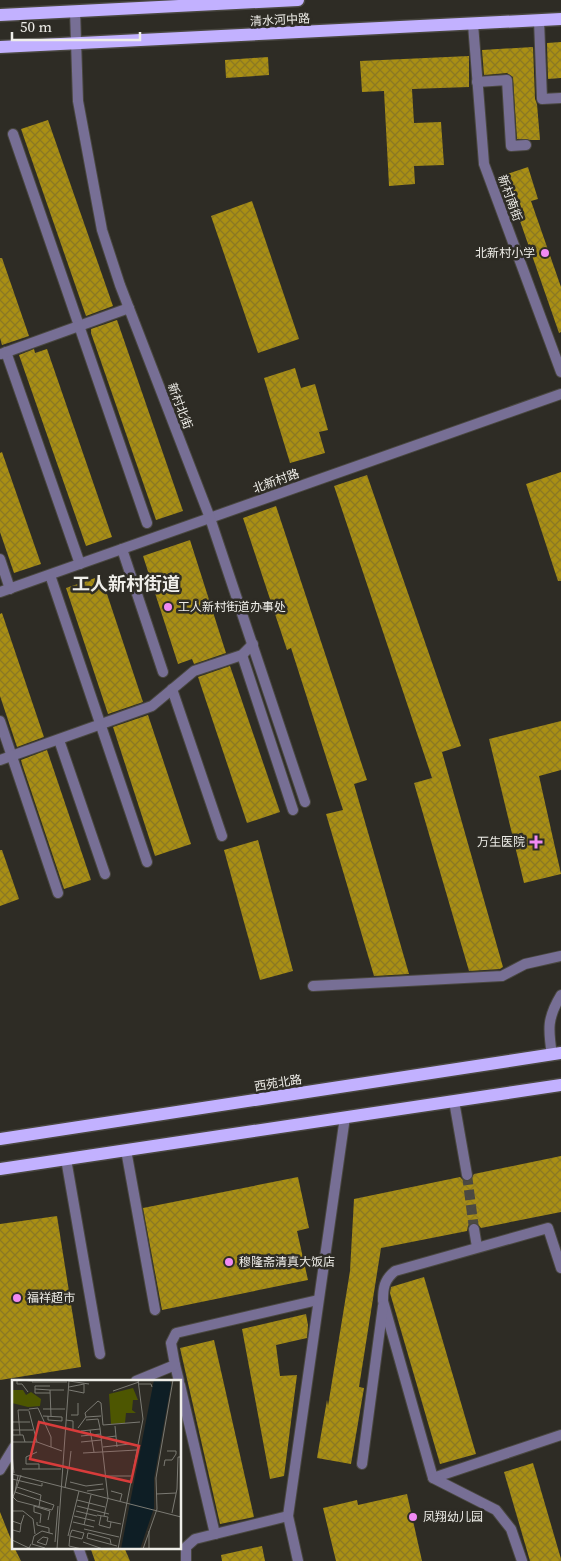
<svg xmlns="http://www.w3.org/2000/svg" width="561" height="1561" font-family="'Source Serif 4','Noto Sans SC',serif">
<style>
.building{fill:url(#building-cross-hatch)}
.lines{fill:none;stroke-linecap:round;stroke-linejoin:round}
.minor-tunnel{stroke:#4b4942;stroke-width:10;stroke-dasharray:10 5;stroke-linecap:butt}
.minor-casing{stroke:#494740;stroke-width:12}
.tertiary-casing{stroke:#494740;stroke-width:12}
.primary-casing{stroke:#494740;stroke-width:15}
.minor{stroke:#776f95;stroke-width:10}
.tertiary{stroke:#776f95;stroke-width:10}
.primary{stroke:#c2b1ff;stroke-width:12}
.poi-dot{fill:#f18af4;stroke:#2e2c25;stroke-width:2}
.labels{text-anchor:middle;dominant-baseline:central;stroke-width:5;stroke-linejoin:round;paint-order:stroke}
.street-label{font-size:12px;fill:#efeee9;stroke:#2e2c25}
.poi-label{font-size:12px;fill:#efeee9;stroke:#2e2c25;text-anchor:start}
.district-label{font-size:18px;font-weight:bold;fill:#efeee9;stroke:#2e2c25}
.inset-road{fill:none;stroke:#7b7a73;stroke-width:1}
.view{fill:#d83c3b;fill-opacity:0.15;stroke:#d83c3b;stroke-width:2.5}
.inset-edge{fill:none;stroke:#efeee9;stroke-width:2.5}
</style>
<defs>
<pattern id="building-cross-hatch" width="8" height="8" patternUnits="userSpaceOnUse" patternTransform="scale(1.25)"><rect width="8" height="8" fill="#a98f14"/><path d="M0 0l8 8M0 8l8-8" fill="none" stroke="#8c7923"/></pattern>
</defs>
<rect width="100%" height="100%" fill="#2e2c25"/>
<g class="building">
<polygon points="561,42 561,78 548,79 547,43"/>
<polygon points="533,47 535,99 537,104 540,140 531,140 517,139 513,77 507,73 484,75 482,50"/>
<polygon points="469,56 469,87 412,89 414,123 441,122 444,165 414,166 415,184 389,186 384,91 362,92 360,61"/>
<polygon points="268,57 269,75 226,78 225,60"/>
<polygon points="48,120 113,306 86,316 21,129"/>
<polygon points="528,167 538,199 531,201 561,287 561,332 559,333 504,175"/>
<polygon points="252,201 299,339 258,353 211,216"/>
<polygon points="0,258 2,258 29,336 2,345 0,338"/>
<polygon points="117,320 183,511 156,520 91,333 91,329"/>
<polygon points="34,349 35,353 47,349 112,537 86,546 19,355"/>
<polygon points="295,368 301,388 315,384 328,430 319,432 325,453 290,463 264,378"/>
<polygon points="2,452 41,564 14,573 0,532 0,453"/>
<polygon points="561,472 561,581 558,581 526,484"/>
<polygon points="367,475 461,746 442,752 503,967 500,969 469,971 414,783 432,778 334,486"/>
<polygon points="276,506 367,780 354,784 409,974 374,976 326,814 343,810 291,648 287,650 243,518"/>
<polygon points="190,540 226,653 194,664 192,659 178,664 143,556"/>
<polygon points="101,576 143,702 108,714 66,588"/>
<polygon points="2,613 44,737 17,747 0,696 0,614"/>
<polygon points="230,666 280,812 247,823 198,677"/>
<polygon points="148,715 191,844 155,856 113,727"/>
<polygon points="561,721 561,770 539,776 561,874 524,883 489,739"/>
<polygon points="47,750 91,880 64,889 22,764 21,760"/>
<polygon points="258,840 293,971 260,980 224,850"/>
<polygon points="0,850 2,850 19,899 0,906"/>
<polygon points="561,1156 561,1212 481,1228 477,1223 472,1222 468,1226 467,1231 381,1248 359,1387 364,1388 351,1464 317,1458 327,1400 328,1406 350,1271 354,1199 460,1177 464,1181 469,1182 474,1174"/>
<polygon points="298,1177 309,1228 297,1231 308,1280 162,1310 143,1208"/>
<polygon points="57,1216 81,1367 0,1380 0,1224"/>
<polygon points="424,1277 476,1454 440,1464 390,1293 391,1287"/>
<polygon points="306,1314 308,1325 307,1338 276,1345 280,1376 297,1375 284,1476 270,1479 242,1329"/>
<polygon points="214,1340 254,1517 220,1524 180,1348"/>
<polygon points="533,1463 561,1559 561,1561 530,1561 504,1472"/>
<polygon points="407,1494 422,1561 336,1561 323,1508 357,1500 358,1505"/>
<polygon points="0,1512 14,1547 21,1561 0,1561"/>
<polygon points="262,1546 265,1561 222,1561 221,1555"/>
<polygon points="90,1547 124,1547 130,1561 95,1561"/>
</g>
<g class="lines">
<polyline class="minor-tunnel" points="467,1175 474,1229"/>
<g class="minor-casing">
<g id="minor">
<polyline points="539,20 542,99 561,98"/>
<polyline points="473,24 484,164 561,372"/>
<polyline points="477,82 507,80 511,146 526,145"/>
<polyline points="13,134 147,523"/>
<polyline points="6,352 80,564"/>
<polyline points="1,354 129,308"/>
<polyline points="122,549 163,672"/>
<polyline points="0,559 10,589"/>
<polyline points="50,575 147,862"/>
<polyline points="0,592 561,394"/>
<polyline points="242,655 293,810"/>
<polyline points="172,689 222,836"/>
<polyline points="0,721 58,893"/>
<polyline points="59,740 105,874"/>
<polyline points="0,760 152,706 194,671 242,655 253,644"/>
<polyline points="313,986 502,976 525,964 561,956"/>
<path d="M552 1055C548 1029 547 1018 561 995"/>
<polyline points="454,1101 467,1175"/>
<polyline points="126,1150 155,1310"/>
<polyline points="66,1159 100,1354"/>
<polyline points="474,1229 477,1247"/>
<path d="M561 1268 548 1228 395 1271C384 1280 383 1288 383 1301L433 1478 561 1435"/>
<polyline points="175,1365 179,1381"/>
<polyline points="136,1381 175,1365 171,1343 176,1333 318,1300"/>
<polyline points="180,1385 215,1534"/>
<polyline points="362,1464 383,1306"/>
<polyline points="0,1470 14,1447"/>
<polyline points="433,1478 496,1510 511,1529 522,1561"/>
<polyline points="78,1547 83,1561"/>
<polyline points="186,1561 186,1547 195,1539 288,1516"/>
</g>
</g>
<g class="tertiary-casing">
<g id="tertiary">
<polyline points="75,11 78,101 102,230 120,285 210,518 305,802"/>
<polyline points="298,1561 288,1516 345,1117"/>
</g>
</g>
<g class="primary-casing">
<g id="primary">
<polyline points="0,15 298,0"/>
<polyline points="0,47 561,19"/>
<polyline points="0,1139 561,1053"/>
<polyline points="0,1169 561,1085"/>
</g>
</g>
<use href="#minor" class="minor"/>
<use href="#tertiary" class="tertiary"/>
<use href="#primary" class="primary"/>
</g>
<g class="poi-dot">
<circle cx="545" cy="253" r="5"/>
<circle cx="168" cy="607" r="5"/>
<path d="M533.5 834.5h5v5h5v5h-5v5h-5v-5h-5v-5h5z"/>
<circle cx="229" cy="1262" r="5"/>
<circle cx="17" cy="1298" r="5"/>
<circle cx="413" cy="1517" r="5"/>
</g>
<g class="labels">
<g class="street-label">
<text transform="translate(280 20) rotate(-3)">清水河中路</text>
<text transform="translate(510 198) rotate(70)">新村南街</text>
<text transform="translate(180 406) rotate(69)">新村北街</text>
<text transform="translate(276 481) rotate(-20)">北新村路</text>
<text transform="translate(278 1083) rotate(-9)">西苑北路</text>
</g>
<g class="poi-label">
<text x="535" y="253" text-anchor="end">北新村小学</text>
<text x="178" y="607">工人新村街道办事处</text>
<text x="525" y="842" text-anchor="end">万生医院</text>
<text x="239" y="1262">穆隆斋清真大饭店</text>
<text x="27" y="1298">福祥超市</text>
<text x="423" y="1517">凤翔幼儿园</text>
</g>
<g class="district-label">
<text x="126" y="583">工人新村街道</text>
</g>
</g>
<g transform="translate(12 1380)">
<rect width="169" height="169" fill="#2e2c25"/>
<path d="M0 10H11L14 15 19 12 29 19 28 26 16 27 0 23Z" fill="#4d5601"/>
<path d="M121 8 126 20H121L120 30 124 33H114L113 43 99 44 97 14Z" fill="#4d5601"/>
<path d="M142 0H158L159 5 142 98V128L128 169H109Z" fill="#0e1e25"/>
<path class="inset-road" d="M5 0V4H10L16 12M6 0 21 1M57 1 77 4M20 2H55M127 4H139L140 7M23 9V13H38M38 10 23 9V6H38M57 10 72 13V4L57 7M101 11 127 2M17 29 26 28 39 57V67M31 29H53M17 31 25 62M59 35H66V23M31 36 50 37V41L36 40V36M39 36 38 10H52M74 37 73 33 86 21 89 23 91 45 128 42M54 40 61 41V49M74 40 86 39 88 48 96 118 92 136M0 42H18M103 46 105 67M66 48 74 37 89 36M0 50H21M78 50 82 72M69 51 88 49M0 55H11L13 62M8 55 6 30H17M69 56 89 54M89 58 104 56M1 62H25L50 71M69 62 89 60M91 67 118 64M25 72 14 77V84H27V89M71 73 125 70M0 74 2 93M51 86 56 89 53 108M152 86 153 80H160L164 74V71H155M57 88 59 71M10 89H49M0 94 169 137M6 96 3 112 9 95M94 96H119M0 99 30 106V103M58 102 74 106 91 104M5 107 29 115 27 126M75 111 92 109M99 111 110 114 108 121M3 112 42 125 40 130 5 121 1 117ZM144 114 164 113M65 120 93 127M65 126 97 134M0 131H11L21 139 23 154M64 131 85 136M160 133 165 109 166 77H169M85 135 96 137 95 141 109 144M62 136 83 141M89 136 87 145 98 148 99 142M0 141 9 144 12 135M25 142V145L37 148V153M61 142 82 147M28 143 29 134 22 132V126L38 131 36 140M72 145 79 115M72 149 107 157M1 150 8 152 9 144M56 156 67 111M58 156 70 159 72 153 60 150 58 155 57 166 70 169M31 157 36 158 34 165 25 162ZM75 158 76 153 98 159 99 164M75 158 105 166M0 160 17 168 19 164M43 162 46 126M71 162 91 169M33 168 20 164 22 156 30 151 41 154M45 169 57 0M106 169 131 39 126 0M131 169 145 129 144 98 161 0M137 169V151"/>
<path class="view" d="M27 42 127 66 119 102 18 79Z"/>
<rect width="169" height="169" class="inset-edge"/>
</g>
<path d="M12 32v8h128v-8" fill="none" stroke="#efeee9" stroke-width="2.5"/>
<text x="20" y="32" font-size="15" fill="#efeee9" stroke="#2e2c25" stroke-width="4" paint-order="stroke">50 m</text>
</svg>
